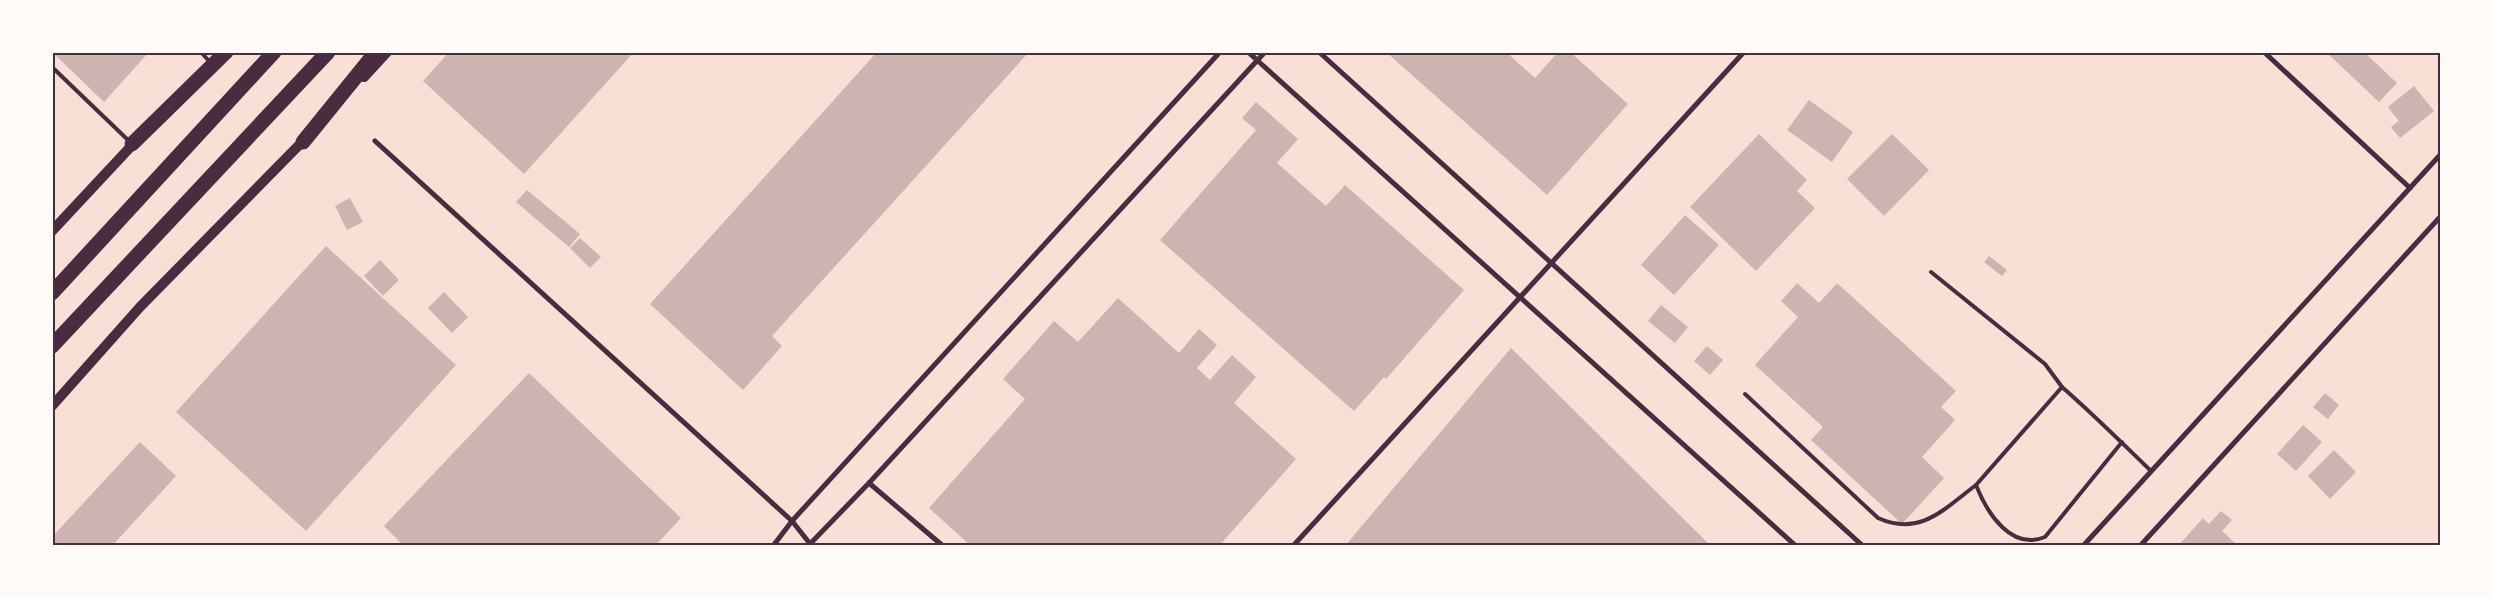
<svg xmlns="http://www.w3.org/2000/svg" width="2493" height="598" font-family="'Open Sans',sans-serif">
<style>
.building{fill:#ccb4b1}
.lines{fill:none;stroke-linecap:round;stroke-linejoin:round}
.service{stroke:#4a2c40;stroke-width:4}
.minor{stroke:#4a2c40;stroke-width:5}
.secondary{stroke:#4a2c40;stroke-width:10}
.motorway{stroke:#4a2c40;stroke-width:15}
.neatline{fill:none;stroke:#4a2c40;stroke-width:2}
</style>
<rect width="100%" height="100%" fill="#f7e1d7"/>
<g class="building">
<polygon points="52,52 149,52 104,102"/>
<polygon points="449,52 634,52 524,174 423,81"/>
<polygon points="877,52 1029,52 772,336 782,346 743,390 650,304"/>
<polygon points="1386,52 1506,52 1535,78 1558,52 1570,52 1628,104 1547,195"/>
<polygon points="2326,52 2364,52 2397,83 2379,102"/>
<polygon points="2414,86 2434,111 2400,138 2391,127 2399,121 2388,107"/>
<polygon points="1809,100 1853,132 1832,162 1787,130"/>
<polygon points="1256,102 1298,139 1277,163 1326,206 1345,185 1464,290 1386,379 1384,377 1354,411 1160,240 1256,130 1242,118"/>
<polygon points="1759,134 1807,180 1797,191 1815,208 1756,271 1690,207"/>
<polygon points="1892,134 1929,170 1884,216 1847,179"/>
<polygon points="527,190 580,234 569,247 516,202"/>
<polygon points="350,198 363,222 347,230 335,206"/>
<polygon points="1685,215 1719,245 1674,295 1641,265"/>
<polygon points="580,238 601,257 590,268 570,248"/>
<polygon points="326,246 456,365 306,531 176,412"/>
<polygon points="1989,256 2007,270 2002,276 1984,262"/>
<polygon points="380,260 399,280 383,296 364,276"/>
<polygon points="1797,283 1819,303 1837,283 1956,391 1941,407 1955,420 1922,457 1944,478 1902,524 1811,440 1823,427 1755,365 1798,317 1781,301"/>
<polygon points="444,292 468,317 452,333 428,308"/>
<polygon points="1118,298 1179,353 1199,329 1217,345 1197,368 1210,380 1232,355 1256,377 1234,403 1296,459 1219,546 971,546 929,508 1025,399 1003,379 1054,321 1078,342"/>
<polygon points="1661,305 1688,327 1675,343 1648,321"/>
<polygon points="1707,346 1723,360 1710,375 1694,361"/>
<polygon points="1511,348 1711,546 1345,546"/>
<polygon points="529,373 681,518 655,546 404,546 384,526"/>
<polygon points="2325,393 2339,405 2328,419 2313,407"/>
<polygon points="2303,425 2322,442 2296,471 2277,454"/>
<polygon points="140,442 176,476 112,546 52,546 52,537"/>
<polygon points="2334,450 2356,472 2330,499 2308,476"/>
<polygon points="2221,511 2232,520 2222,531 2238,546 2178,546 2203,518 2209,524"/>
</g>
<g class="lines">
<g class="service">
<polyline points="201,52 208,60"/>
<polyline points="52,67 129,141"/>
<polyline points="1931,272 2045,364 2062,387"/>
<path d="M1745 394 1878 518C1920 537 1944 509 1976 485"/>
<path d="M2122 442 2045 537C2011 551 1987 513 1976 485L2062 387C2093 414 2122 443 2151 471"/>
</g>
<g class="minor">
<polyline points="1248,52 1796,546"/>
<polyline points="1319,52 1863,546"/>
<polyline points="2264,52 2410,188"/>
<polyline points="375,141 792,521 811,545"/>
<polyline points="869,483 943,546"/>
<polyline points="773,546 792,521 1220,52"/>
<polyline points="808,546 869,483 1265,52"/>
<polyline points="1293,546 1744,52"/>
<polyline points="2083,546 2440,155"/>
<polyline points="2140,546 2440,217"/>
</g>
<g class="secondary">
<polyline points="364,77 387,52"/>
<polyline points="52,231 136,141"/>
<polyline points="52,406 140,307 306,138"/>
</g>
<g class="motorway">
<polyline points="303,142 376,52"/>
<polyline points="132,144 226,52"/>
<polyline points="52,293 274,52"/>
<polyline points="52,346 328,52"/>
</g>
</g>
<rect width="2493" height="598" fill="none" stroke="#fffaf5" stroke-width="108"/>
<rect x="54" y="54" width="2385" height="490" class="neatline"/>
</svg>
